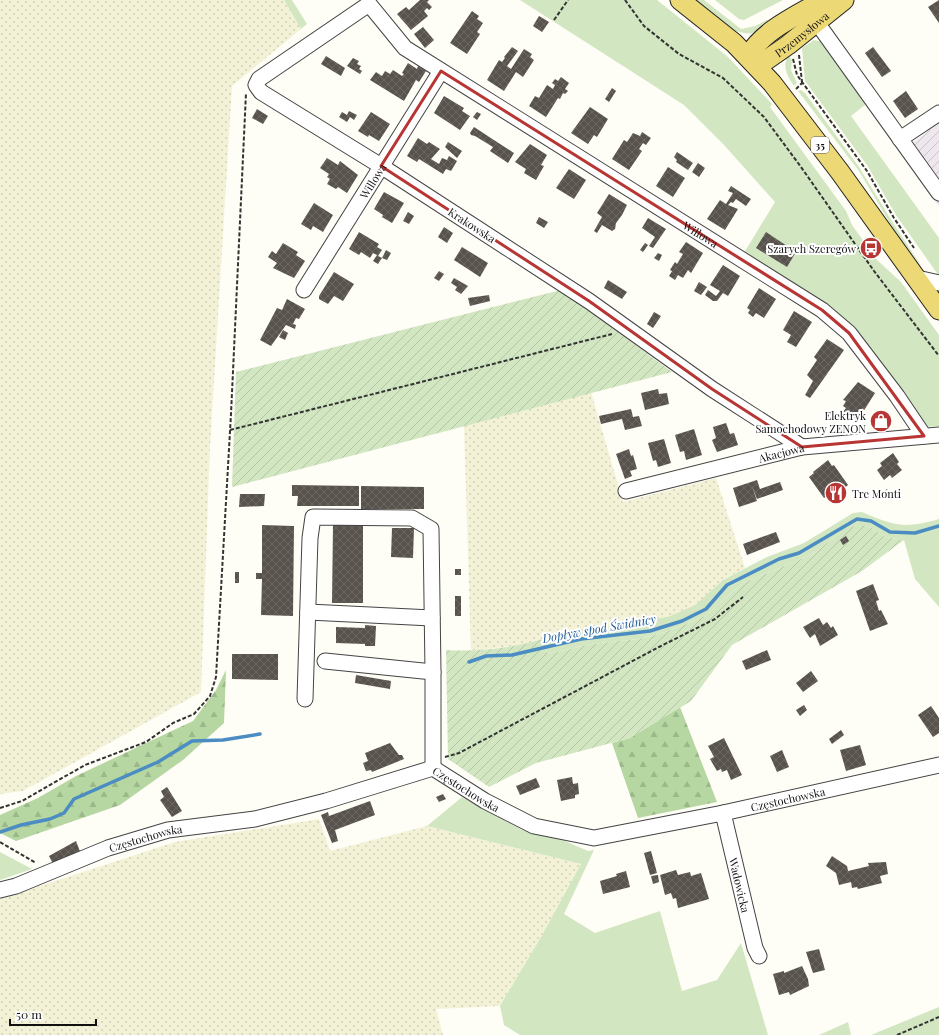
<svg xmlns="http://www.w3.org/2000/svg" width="939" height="1035" font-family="'Playfair Display',serif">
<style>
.industrial{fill:url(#industrial-furrows)}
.farmland{fill:url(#farmland-dots)}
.grass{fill:#d2e7c1}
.forest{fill:url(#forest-firs)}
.garden{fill:url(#garden-furrows)}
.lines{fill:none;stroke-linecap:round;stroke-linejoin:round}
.stream{stroke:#4b8cc3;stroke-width:3.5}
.building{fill:url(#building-cross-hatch)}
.minor-casing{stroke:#444;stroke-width:17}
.major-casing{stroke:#222;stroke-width:21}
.path{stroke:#333;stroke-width:2;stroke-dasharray:4 2;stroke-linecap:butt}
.minor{stroke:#fff;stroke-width:15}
.major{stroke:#edd876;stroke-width:19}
.marked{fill:none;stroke:#b73533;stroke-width:3;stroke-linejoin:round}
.labels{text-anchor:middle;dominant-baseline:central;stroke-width:4;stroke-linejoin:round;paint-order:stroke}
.shield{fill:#fff;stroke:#585858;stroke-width:1}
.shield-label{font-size:10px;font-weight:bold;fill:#111}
.street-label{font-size:11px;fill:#111;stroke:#fff}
.poi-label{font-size:11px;fill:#111;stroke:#fff;text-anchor:end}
.water-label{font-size:12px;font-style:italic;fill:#235f9a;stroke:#fff}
</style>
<defs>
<pattern id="industrial-furrows" width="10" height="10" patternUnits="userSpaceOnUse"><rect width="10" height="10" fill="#eee7ee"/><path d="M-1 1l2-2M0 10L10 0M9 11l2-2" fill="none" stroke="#cbc5cb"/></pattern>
<pattern id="farmland-dots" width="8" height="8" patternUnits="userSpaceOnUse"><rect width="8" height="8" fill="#f3f2d7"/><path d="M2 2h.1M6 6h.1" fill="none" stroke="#cfceb8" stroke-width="1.8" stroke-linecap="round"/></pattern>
<pattern id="forest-firs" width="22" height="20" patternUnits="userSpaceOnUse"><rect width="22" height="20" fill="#b6d7a1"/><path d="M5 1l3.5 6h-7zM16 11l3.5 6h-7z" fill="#9bb88a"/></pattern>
<pattern id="garden-furrows" width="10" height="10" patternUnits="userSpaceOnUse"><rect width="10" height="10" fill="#d2e7c1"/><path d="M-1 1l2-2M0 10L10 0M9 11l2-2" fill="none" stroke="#b3c5a5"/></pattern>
<pattern id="building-cross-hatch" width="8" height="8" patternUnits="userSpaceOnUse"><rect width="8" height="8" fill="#59534e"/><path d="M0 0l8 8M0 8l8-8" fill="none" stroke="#6c6763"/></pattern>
</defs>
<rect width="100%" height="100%" fill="#fefdf6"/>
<polygon class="industrial" points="939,123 939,206 900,152"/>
<g class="farmland">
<polygon points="0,0 284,0 301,29 232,86 210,446 201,692 23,791 0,794"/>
<polygon points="591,392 623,502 716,478 745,568 723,580 695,605 670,616 632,624 566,633 520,645 471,651 464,426"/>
<polygon points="319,819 330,851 427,826 581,864 541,937 500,1006 436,1009 443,1035 0,1035 0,899 175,842"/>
</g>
<g class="grass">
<polygon points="284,0 292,0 307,24 301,29"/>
<polygon points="520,0 657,0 728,57 772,104 770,107 846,211 852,225 877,260 901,282 939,335 939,426 926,427 860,337 744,253 775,202 724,145 684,105"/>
<path d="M696 0H704L741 29 755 26 767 20 771 22C767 25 762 29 758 31 736 42 711 12 696 0Z"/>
<polygon points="715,0 783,0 744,20 739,19"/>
<polygon points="814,40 823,42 866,104 851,116 939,238 939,276 896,215 867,165 805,81 802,48"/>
<path d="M788 54 792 60 791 70 797 83 794 86C787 76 782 66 788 54Z"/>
<polygon points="801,90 805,93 859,167 893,223 922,267 894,230 859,171 798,91"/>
<path d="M862 512C894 526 905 529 939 519V607L915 579 904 540 885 537 868 526 841 532 813 554 743 583 705 616 665 632 639 639 591 644 548 654 543 639 566 633 632 624 670 616 695 605 723 580 767 557 804 543 853 513Z"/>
<polygon points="462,797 522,830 558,838 588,851 594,850 564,914 595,933 660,911 682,991 717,980 741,943 768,1035 520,1035 504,1025 500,1006 541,937 581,864 427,826"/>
<polygon points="0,852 32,869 0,880"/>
<polygon points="939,1007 939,1035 871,1035"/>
<polygon points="848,1022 851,1035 819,1035"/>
</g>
<g class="forest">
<polygon points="226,670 224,723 183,760 120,805 16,841 0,833 0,815 38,798 76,776 193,721 216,690"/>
<polygon points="680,707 717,802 638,818 612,743 630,738"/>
</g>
<g class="garden">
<polygon points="561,290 672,372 232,487 236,372"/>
<path d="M857 525 868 526 885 537 904 540 862 571 732 645 691 701 630 738 536 763 489 787 448 759 446 650C480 652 511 648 543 639L548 654 591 644 639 639 665 632 705 616 743 583 813 554 841 532Z"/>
</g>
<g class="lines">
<g class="stream">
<polyline points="469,662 486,656 512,655 581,639 650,631 682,621 706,609 727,585 779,559 799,553 857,519 871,521 890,532 915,533 939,526"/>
<polyline points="0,832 21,825 50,819 64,813 74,799 158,762 192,741 223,740 260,734"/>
</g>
</g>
<g class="building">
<polygon points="420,0 429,0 427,2 432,7 429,10 427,8 424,11 428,16 411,30 397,14 406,7 409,10"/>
<polygon points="939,0 939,23 928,7"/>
<polygon points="472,11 479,16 477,19 483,23 477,32 480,34 467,54 450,43"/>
<polygon points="539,16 549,22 542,32 533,26"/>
<polygon points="423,27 434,40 425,48 414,34"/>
<polygon points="512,47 518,51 507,66 511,69 524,49 532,54 530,57 534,60 523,77 516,72 504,91 487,80 499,60 502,62 505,58 504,57"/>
<polygon points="873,47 891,71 882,77 865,53"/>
<polygon points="326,56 345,68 341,76 321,64"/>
<polygon points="353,58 359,61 357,64 361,66 359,69 362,71 360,74 347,66"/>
<polygon points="408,63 417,69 418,66 426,71 419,82 416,80 404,101 370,80 376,72 382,76 385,71 390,74 393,70 402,76 404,74 402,73"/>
<polygon points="561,77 569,83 565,89 568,91 565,94 563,93 560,99 558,98 546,117 529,106 535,96 539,98 547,85 553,89 555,85 552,83 555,79 558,81"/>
<polygon points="612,88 616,91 609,102 605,99"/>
<polygon points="906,91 918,109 905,118 893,101"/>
<polygon points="444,96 464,108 462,111 470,116 460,130 434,113"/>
<polygon points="590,107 608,119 597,137 594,135 588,144 571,133"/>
<polygon points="257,109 268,116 263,124 252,118"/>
<polygon points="349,111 357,115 354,120 350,117 347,122 339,117 342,112 347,115"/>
<polygon points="371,112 390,124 379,141 369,135 368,137 358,131"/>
<polygon points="477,112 481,114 477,120 473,117"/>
<polygon points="474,127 514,153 508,163 490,151 493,147 475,136 471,135 470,133"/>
<polygon points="642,132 651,138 646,145 643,143 639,149 642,151 629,170 612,159 624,140 627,142 633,133 640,136"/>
<polygon points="418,138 427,144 429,142 440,149 431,159 439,164 442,158 447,160 449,156 457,161 451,171 446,169 443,174 419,159 417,162 407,156"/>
<polygon points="448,142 462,151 457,158 445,147"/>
<polygon points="530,144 547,155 541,165 544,166 536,180 524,173 526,169 515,162"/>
<polygon points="677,152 693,163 688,170 676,162 677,160 674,157"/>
<polygon points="327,158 338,165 340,161 358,175 347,193 338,187 336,189 327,184 330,179 327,177 329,174 320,168"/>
<polygon points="698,163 705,168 699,177 692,172"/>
<polygon points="668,167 685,178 673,197 656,186"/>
<polygon points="569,169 586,180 574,199 556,188"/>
<polygon points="731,186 751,199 746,206 736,199 733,203 731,202 728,205 738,209 725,230 707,219 720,200 726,204 733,193 728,191"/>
<polygon points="384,192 404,203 392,223 382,217 383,215 374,209"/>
<polygon points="609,194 627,205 622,215 616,223 615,229 612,231 602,225 597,233 594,231 602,217 597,213"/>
<polygon points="314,203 333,215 323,232 313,226 311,230 301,224"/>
<polygon points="408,212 414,216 409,224 403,221"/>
<polygon points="539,217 548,222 544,228 536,223"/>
<polygon points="648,218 666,229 653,248 649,246 655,237 642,228"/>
<polygon points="444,227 453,233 447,243 438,237"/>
<polygon points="359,232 379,244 377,247 382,250 378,256 382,258 386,250 391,253 387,260 382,258 378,264 373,261 377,255 373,253 370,258 361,252 359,255 349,249"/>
<polygon points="766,232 796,252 787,267 756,248"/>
<polygon points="686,242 703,253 691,273 688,270 683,278 678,275 675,280 669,276 672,271 670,270 675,262 677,264 683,254 679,252"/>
<polygon points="283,243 298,252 296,255 305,261 294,278 273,268 277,263 268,257 272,251 276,254"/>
<polygon points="645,243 648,245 643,252 640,250"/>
<polygon points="462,247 488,263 480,277 454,260"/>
<polygon points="658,253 662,255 659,261 654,258"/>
<polygon points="723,265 740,276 728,296 723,293 717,301 713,301 705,295 708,290 716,296 720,291 710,285"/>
<polygon points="439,271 444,274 439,281 434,278"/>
<polygon points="334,272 354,284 343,301 334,296 328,304 319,299 319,296"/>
<polygon points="454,278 468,286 461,294 455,290 457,287 451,283"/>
<polygon points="608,280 627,292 622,299 604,288"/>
<polygon points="699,282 707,287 701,295 694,291"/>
<polygon points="759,288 776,299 764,318 756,313 753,317 748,313 750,310 747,308"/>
<polygon points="489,295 490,301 470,306 468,298"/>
<polygon points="287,299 305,309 299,319 296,318 293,324 296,325 295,329 286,325 271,346 260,340 277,308 282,310"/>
<polygon points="794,311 812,322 796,347 787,342 791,335 783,330"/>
<polygon points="654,312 661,316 653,328 647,324"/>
<polygon points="283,330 288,333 285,340 279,337"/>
<polygon points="827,339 844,350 810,398 805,395 813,381 807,375 817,360 814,357"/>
<polygon points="858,382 875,393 858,420 843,412 846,408 843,406 846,401 843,400"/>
<polygon points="658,389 659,394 667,393 669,404 645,410 641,393"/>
<polygon points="631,409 633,417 639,416 642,426 625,430 622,419 601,424 599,416"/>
<polygon points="881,412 889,416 880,431 872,427"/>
<polygon points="726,423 730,434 734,433 738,445 717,452 712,440 716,438 713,427"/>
<polygon points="694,429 702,455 686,460 684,451 680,452 675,435"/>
<polygon points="664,439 671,463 658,467 656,460 653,461 648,443"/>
<polygon points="629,449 631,456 633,455 637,469 630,471 632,476 625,479 616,454"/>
<polygon points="893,453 899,462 897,464 902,470 892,478 890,475 884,480 877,470 882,466 880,463"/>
<polygon points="828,460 832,466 834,465 848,485 832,499 829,494 824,498 809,477 814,473 813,472"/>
<polygon points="757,480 760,489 780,482 783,490 757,499 752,486 757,501 739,507 733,488"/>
<polygon points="292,485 359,486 359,506 297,506 298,496 292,496"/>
<polygon points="361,486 424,487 424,509 361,509"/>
<polygon points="887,489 891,496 887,498 883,492"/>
<polygon points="240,494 265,494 264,506 239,507"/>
<polygon points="333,524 363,524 363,603 332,603"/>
<polygon points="262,525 294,526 293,616 261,615 262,579 256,579 256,573 262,573"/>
<polygon points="392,528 414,528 413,558 391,557"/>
<polygon points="776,532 780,542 747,555 743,544"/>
<polygon points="846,536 849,541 843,545 840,540"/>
<rect x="455" y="569" width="6" height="6"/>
<rect x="235" y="572" width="4" height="11"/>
<polygon points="873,584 879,600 876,601 879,611 881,610 888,624 870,631 856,591"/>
<rect x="455" y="596" width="6" height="20"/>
<polygon points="819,618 823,625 827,622 831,628 833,626 838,635 820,646 815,634 810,638 803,627"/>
<polygon points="365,625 376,626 375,646 365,646 365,644 336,643 336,627 365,628"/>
<polygon points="767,650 771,660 746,670 742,661"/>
<polygon points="232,654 278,654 278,680 232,679"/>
<polygon points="811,671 818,681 803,692 796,683"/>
<polygon points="356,675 391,681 390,689 355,683"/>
<polygon points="804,705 807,710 800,716 796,710"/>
<polygon points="931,706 939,718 939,733 933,737 918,715"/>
<polygon points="841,730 844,735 832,744 829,739"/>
<polygon points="724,738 742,775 731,780 727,770 722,772 721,769 717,771 710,759 714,757 708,746"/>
<polygon points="390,743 399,755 402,755 404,759 372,772 371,770 366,771 363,763 368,761 365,753"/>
<polygon points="860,745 866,765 846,771 840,750"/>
<polygon points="782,750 789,767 777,772 770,756"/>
<polygon points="572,777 573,784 578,783 579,794 575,795 575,798 561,801 557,780"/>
<polygon points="536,778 540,787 520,795 516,786"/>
<polygon points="167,787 182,811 172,817 160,800 164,797 161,791"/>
<polygon points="443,794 446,799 439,802 436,797"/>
<polygon points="370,801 375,815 335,830 338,841 332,843 321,815 328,812 329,816"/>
<polygon points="76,841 81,854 53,864 49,856"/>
<polygon points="651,851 657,873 650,875 644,853"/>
<polygon points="832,856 847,866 848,871 869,866 868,863 886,862 888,874 880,876 882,883 858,889 857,887 852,888 851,882 839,885 836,873 826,866"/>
<polygon points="676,870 678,875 690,872 691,876 701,873 709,899 678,908 676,898 673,899 671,893 665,895 660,875"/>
<polygon points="626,871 630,887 603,894 600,881 617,876 616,874"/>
<polygon points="658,875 659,882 653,884 651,876"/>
<polygon points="819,949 825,970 813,973 806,952"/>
<polygon points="802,966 808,979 809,986 790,995 789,992 779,995 773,974 784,971 784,973"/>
</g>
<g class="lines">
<g class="minor-casing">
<g id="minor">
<polyline points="810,13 939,193"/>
<polyline points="900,139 939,113"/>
<polyline points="917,278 939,283"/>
<path id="s1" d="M304 290 441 71"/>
<path id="s2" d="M802 447 712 389 589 301 381 166 261 92 256 85 259 79 369 4 405 48 822 310 849 333 897 396 924 436"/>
<path id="s3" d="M626 491 802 447 939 435"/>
<polyline points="308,612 432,618"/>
<polyline points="325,661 433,672 433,768"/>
<polyline points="305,699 310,538 313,517 412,518 431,529 433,672"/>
<path id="s4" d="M723 813 755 948 759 956"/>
<path id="s5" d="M0 890 16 886 108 848 168 830 255 819 326 801 433 768 485 801 534 826 594 838 723 813 939 765"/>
</g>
</g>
<g class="major-casing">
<g id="major">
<polyline points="680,0 734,43 772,83 840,172 939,310"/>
<path d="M748 56C765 29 796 16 823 0"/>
<path id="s6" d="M758 66 788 45 844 0"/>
</g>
</g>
<g class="path">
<polyline points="625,0 644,26 679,54 723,78 764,117 801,167 874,271 939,356"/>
<polyline points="554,20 568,0"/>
<polyline points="799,55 802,82"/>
<polyline points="793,59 797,75 867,171 894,218 914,248"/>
<polyline points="796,89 802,83"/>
<polyline points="230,430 612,334"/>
<polyline points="445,757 459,753 659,647 715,619 743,597"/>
<polyline points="0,808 22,801 85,765 146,742 173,723 194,714 210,696 216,677 231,414 246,93"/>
<polyline points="0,842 36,863"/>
<polyline points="897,1035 939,1017"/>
</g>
<use href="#minor" class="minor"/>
<use href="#major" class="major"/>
</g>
<path class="marked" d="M441 71 822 310 849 333 924 436 802 447 712 389 589 301 381 166Z"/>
<defs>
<g id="bus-disc" transform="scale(1.15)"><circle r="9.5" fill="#b73533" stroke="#fff"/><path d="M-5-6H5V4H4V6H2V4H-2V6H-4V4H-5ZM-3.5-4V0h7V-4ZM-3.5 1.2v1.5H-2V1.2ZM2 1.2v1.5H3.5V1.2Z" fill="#fff"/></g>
<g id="shop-disc" transform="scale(1.15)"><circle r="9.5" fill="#b73533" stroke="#fff"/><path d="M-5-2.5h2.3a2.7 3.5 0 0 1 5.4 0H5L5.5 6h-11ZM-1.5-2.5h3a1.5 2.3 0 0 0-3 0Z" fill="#fff"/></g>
<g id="restaurant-disc" transform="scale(1.15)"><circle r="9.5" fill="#b73533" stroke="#fff"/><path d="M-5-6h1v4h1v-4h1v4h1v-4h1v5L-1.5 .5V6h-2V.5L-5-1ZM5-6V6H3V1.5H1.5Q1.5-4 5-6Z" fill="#fff"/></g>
</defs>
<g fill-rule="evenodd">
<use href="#bus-disc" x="871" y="248"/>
<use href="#shop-disc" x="881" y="421"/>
<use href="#restaurant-disc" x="836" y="493"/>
</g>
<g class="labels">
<rect class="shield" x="811" y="137" width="18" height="16" rx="3"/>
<g class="shield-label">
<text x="820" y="145">35</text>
</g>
<g class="street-label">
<text stroke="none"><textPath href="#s6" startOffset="54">Przemysłowa</textPath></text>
<text stroke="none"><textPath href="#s1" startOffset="129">Willowa</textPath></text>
<text transform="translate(472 225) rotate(33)">Krakowska</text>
<text stroke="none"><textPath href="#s2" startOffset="1202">Willowa</textPath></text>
<text stroke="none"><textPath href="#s3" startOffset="160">Akacjowa</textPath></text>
<text stroke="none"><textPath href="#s5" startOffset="491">Częstochowska</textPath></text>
<text stroke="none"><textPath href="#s5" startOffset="827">Częstochowska</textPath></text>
<text stroke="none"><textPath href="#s5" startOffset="155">Częstochowska</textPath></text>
<text stroke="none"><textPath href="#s4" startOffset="74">Wadowicka</textPath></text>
</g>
<g class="poi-label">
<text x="856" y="248">Szarych Szeregów</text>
<text x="866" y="415">Elektryk<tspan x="866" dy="13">Samochodowy ZENON</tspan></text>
<text x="852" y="493" text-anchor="start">Tre Monti</text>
</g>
<g class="water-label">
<text transform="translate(599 628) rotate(-10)">Dopływ spod Świdnicy</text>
</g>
</g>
<path d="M10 1019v6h86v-6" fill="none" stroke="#111111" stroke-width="2"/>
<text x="16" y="1019" font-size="12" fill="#111111" stroke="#ffffff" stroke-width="3" paint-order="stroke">50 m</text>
</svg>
